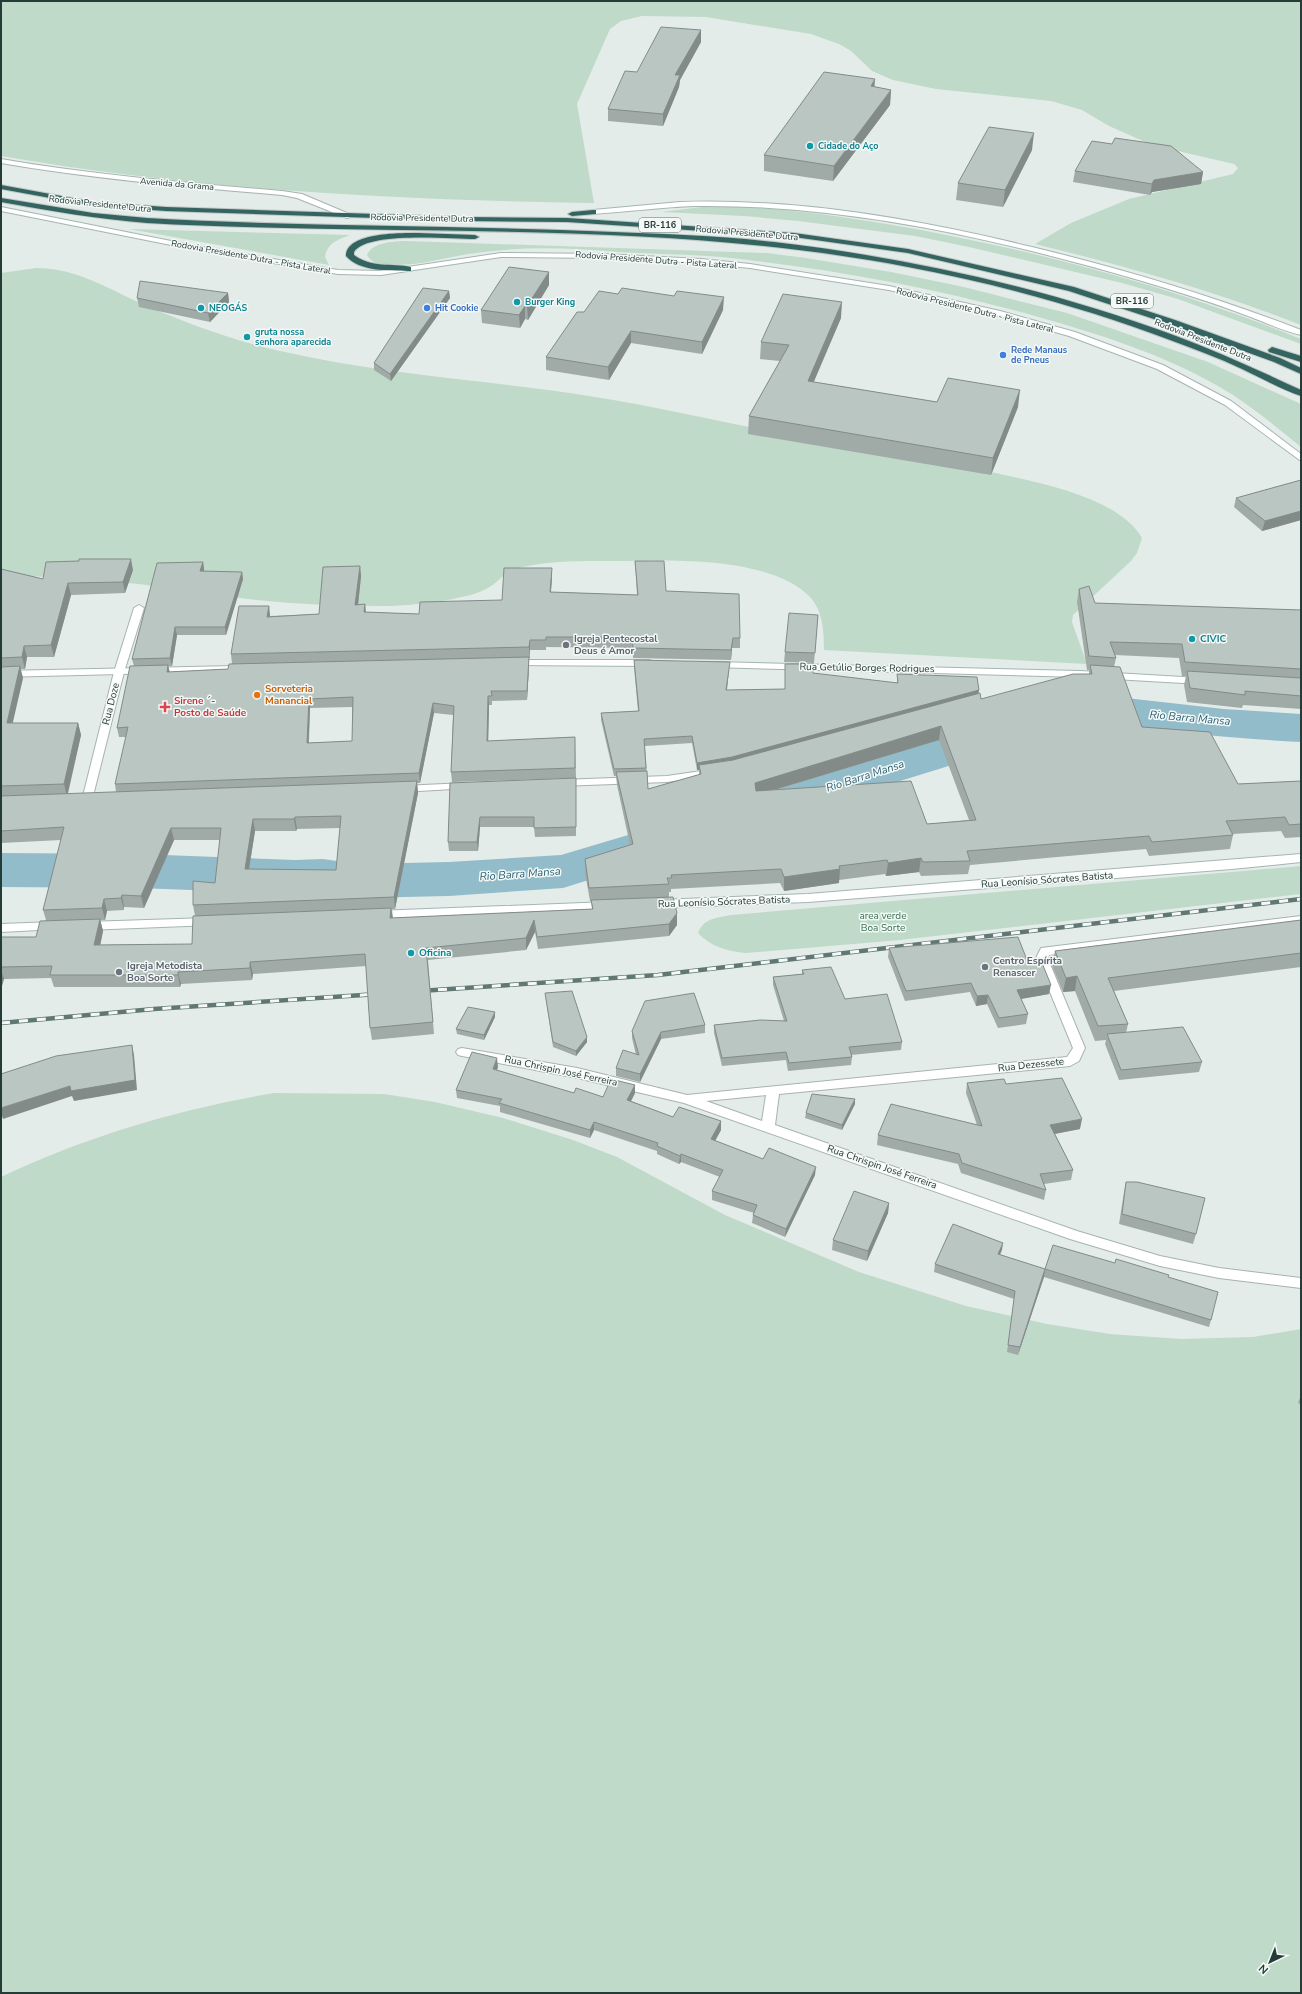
<svg xmlns="http://www.w3.org/2000/svg" width="1302" height="1994" font-family="'Nunito Sans',sans-serif">
<style>
.green{fill:#bfdac9}
.lines{fill:none;stroke-linecap:round;stroke-linejoin:round}
.river{fill:#92bcca;fill-rule:evenodd}
.street-casing{stroke:#a7b3b0;stroke-width:2}
.secondary-casing{stroke:#a4b6b2;stroke-width:2}
.highway-casing{stroke:#c2c8c7;stroke-width:2}
.street{fill:#fff;fill-rule:evenodd}
.secondary{fill:#fff;fill-rule:evenodd}
.highway{fill:#34645f;fill-rule:evenodd}
.rail-casing{stroke:#607773;stroke-width:4.5}
.rail{stroke:#f4f9f7;stroke-width:3;stroke-dasharray:9;stroke-linecap:butt}
.wall{fill:#a0aaa7;fill-rule:evenodd}
.shaded-wall{fill:#828b88}
.building{fill:#bac6c2;stroke:#828b88;fill-rule:evenodd}
.culture-dot{fill:#0f9aa8;stroke:#f4f9f7;stroke-width:1.5}
.shop-dot{fill:#3f7fe0;stroke:#f4f9f7;stroke-width:1.5}
.worship-dot{fill:#6b7280;stroke:#f4f9f7;stroke-width:1.5}
.food-dot{fill:#e8710a;stroke:#f4f9f7;stroke-width:1.5}
.health-dot{fill:#e0444e;stroke:#f4f9f7;stroke-width:1.5}
.labels{text-anchor:middle;dominant-baseline:central;stroke-width:3;stroke-linejoin:round;paint-order:stroke}
.far-culture-label{font-size:9px;font-weight:bold;fill:#0d838f;stroke:#f4f9f7;text-anchor:start}
.far-street-label{font-size:9px;fill:#253b38;stroke:#f4f9f7}
.shield{fill:#f4f9f7;stroke:#637471;stroke-width:1}
.shield-label{font-size:9px;font-weight:bold;fill:#253b38}
.far-shop-label{font-size:9px;font-weight:bold;fill:#366cbe;stroke:#f4f9f7;text-anchor:start}
.worship-label{font-size:10px;font-weight:bold;fill:#5b616d;stroke:#f4f9f7;text-anchor:start}
.culture-label{font-size:10px;font-weight:bold;fill:#0d838f;stroke:#f4f9f7;text-anchor:start}
.street-label{font-size:10px;fill:#253b38;stroke:#f4f9f7}
.food-label{font-size:10px;font-weight:bold;fill:#c56008;stroke:#f4f9f7;text-anchor:start}
.health-label{font-size:10px;font-weight:bold;fill:#be3a42;stroke:#f4f9f7;text-anchor:start}
.park-label{font-size:10px;fill:#346e50;stroke:#f4f9f7}
.water-label{font-size:11px;font-style:italic;fill:#265d71;stroke:#f4f9f7}
</style>
<rect width="100%" height="100%" fill="#e4ece9"/>
<g class="green">
<path d="M1 1H1301V325C1215 291 1125 266 1035 244L1071 223 1129 199 1233 174 1238 168 1234 164 1152 145 1109 126 1082 110 1051 101 936 89 893 80 872 71 851 51 839 44 811 34 706 17 642 16 621 21 610 29 577 104 594 203C395 200 197 190 1 156Z"/>
<path d="M702 207C763 205 826 214 887 224 1028 248 1168 285 1301 339V344L1178 299 1122 283 969 247 915 236 798 221 744 216 661 212Z"/>
<path d="M129 229 350 235C339 239 327 243 325 257L329 265Z"/>
<path d="M407 241 767 253 806 258 891 272 964 287 1067 313 1208 362 1301 404V447C1274 425 1248 403 1218 386 1160 353 1098 334 1035 316 932 287 827 268 721 257 687 254 652 254 618 252 571 248 522 246 476 253 445 257 415 268 383 264 376 263 371 262 367 255 372 242 395 241 407 241Z"/>
<path d="M36 268C78 268 112 291 149 307 192 325 235 341 280 351 384 375 490 380 595 397 671 409 746 428 821 441 850 446 879 448 907 453 934 458 960 465 986 471 1031 481 1117 495 1142 538L1137 553 1131 561 1073 615 1072 622 1087 664 824 650C824 632 823 610 809 596 769 556 670 560 616 561 585 561 554 560 523 567 502 571 502 581 486 589 466 600 409 606 386 606 340 606 294 604 248 599 214 595 181 589 147 585 99 579 50 578 1 574V273Z"/>
<path d="M1301 866V894L900 940 746 953C727 951 711 947 698 933 704 918 716 918 731 915Z"/>
<path d="M274 1093 384 1094 435 1102 503 1118 573 1140 617 1157 725 1215 859 1272 966 1306 1047 1324 1110 1334 1181 1339 1253 1337 1301 1329V1993H1V1177C87 1136 180 1109 274 1093Z"/>
</g>
<g class="lines">
<g class="river">
<path d="M1090 696 1126 698 1224 709 1301 714V742C1267 740 1232 738 1198 734 1155 729 1113 722 1070 726L955 764 761 824 744 819 737 808 744 797 921 744 1049 702 1065 698Z"/>
<polygon points="655,827 672,832 680,843 672,854 563,888 449,896 358,898 323,893 295,894 138,888 1,887 1,853 138,854 295,860 323,859 358,864 449,862 561,855"/>
</g>
<g class="street-casing">
<g id="street">
<path d="M1 159C94 175 188 183 282 191L302 194 354 216 347 218 297 198 282 195C188 187 94 179 1 163Z"/>
<polygon points="139,605 144,608 124,672 92,800 87,803 83,802 82,800 114,672 134,608"/>
<polygon points="715,769 719,770 720,772 719,774 667,782 560,786 555,783 560,780 667,776"/>
<polygon points="466,783 471,786 470,788 402,792 397,789 402,786"/>
<path d="M1301 916V924L1049 955 1048 958 1050 964 1085 1048 1079 1061 1070 1066 779 1094 775 1125 1077 1231 1160 1256 1219 1268 1301 1278V1288L1219 1278 1160 1266 1070 1239 684 1103 577 1078 462 1056 458 1055 456 1052 458 1049 462 1048 577 1068 687 1095 1067 1057 1073 1048 1036 958 1041 948ZM766 1095 762 1121 706 1101Z"/>
</g>
</g>
<g class="secondary-casing">
<g id="secondary">
<path d="M680 202C798 198 917 219 1032 247 1123 269 1213 296 1301 330V335C1280 330 1260 320 1240 313 1208 301 1175 291 1142 281 998 239 846 204 695 206 661 207 627 212 593 214L589 212 593 210Z"/>
<polygon points="1,207 191,245 338,270 381,271 501,253 603,254 701,259 750,264 889,286 1000,311 1075,332 1163,365 1231,401 1301,454 1301,461 1225,405 1157,369 1069,336 995,315 889,290 750,268 701,263 603,258 501,257 381,275 338,274 191,249 1,211"/>
<polygon points="513,660 650,660 655,663 650,666 509,665 508,663"/>
<polygon points="715,662 1080,671 1200,678 1205,681 1200,684 1080,677 711,667 710,665"/>
<polygon points="236,666 240,667 241,669 240,671 1,677 1,671"/>
<polygon points="1301,854 1301,862 1232,869 808,902 658,908 652,904 658,900 808,894"/>
<polygon points="608,902 612,903 614,906 612,909 376,919 370,915 376,911"/>
<polygon points="208,918 214,922 212,925 86,930 80,926 86,922"/>
<polygon points="54,922 58,923 60,926 58,929 1,932 1,924"/>
</g>
</g>
<g class="highway-casing">
<g id="highway">
<polygon points="1,185 94,202 166,207 467,217 567,218 794,233 908,249 1074,287 1175,320 1280,358 1301,368 1301,374 1274,362 1169,324 1069,291 908,253 794,237 567,222 467,221 166,211 94,206 1,189"/>
<path d="M1 198 93 213 147 218C302 227 458 225 614 232 667 234 721 236 774 242 911 258 1046 288 1176 336 1219 352 1260 371 1301 390V396C1281 389 1261 378 1242 369 1219 358 1194 349 1170 340 1085 308 998 284 908 267 659 219 399 237 147 223 98 219 50 211 1 202Z"/>
<polygon points="593,210 596,210 596,214 572,216 568,214 572,212"/>
<path d="M418 233 475 235 479 237 475 239C451 239 367 231 354 252V255C371 268 391 263 411 267V271H408C388 270 360 272 346 256 346 232 402 233 418 233Z"/>
<polygon points="1272,347 1301,356 1301,362 1269,352 1268,350"/>
</g>
</g>
<use href="#street" class="street"/>
<use href="#secondary" class="secondary"/>
<use href="#highway" class="highway"/>
<g class="rail-casing">
<g id="rail">
<polyline points="420,991 658,975 1301,899"/>
<polyline points="1,1023 154,1009 378,994"/>
</g>
</g>
<use href="#rail" class="rail"/>
</g>
<g class="wall">
<polygon points="701,30 701,42 680,80 679,87 663,126 608,121 608,109 637,72"/>
<polygon points="875,87 891,90 890,105 833,181 764,171 764,155"/>
<polygon points="1112,144 1203,172 1201,184 1152,192 1150,195 1073,182 1075,171"/>
<polygon points="1032,150 1003,207 956,200 958,183"/>
<polygon points="549,272 549,285 528,320 525,319 520,328 482,323 481,310"/>
<polygon points="449,291 450,298 391,381 374,370 374,363"/>
<polygon points="228,293 229,302 210,322 139,307 137,298"/>
<polygon points="723,310 702,354 631,343 609,380 546,370 546,357 584,312"/>
<polygon points="841,318 813,382 937,402 1018,407 991,475 748,434 749,416 780,361 760,359 761,342"/>
<polygon points="1301,480 1301,520 1262,531 1234,507 1236,498"/>
<path d="M635 561 666 591 740 638V648H732L731 660 633 658 632 648 546 647V650H530V658H529V667L527 700 492 701V705H489L488 741 575 737 576 778 452 782 451 772 453 715 434 713 420 783H417L418 793 395 909H392L393 918 592 909 591 901H590L585 873V859L630 845 617 785 616 776H614L601 720V713L638 711 634 667V660L729 669 727 690 785 689V664L813 673 897 683V674L979 690 978 693 981 699 1089 674V670H1087L1077 602 1079 589 1095 603 1301 610V709L1243 705 1242 708 1187 702 1184 685 1186 676H1182L1179 658 1115 655 1116 658 1114 667 1142 727 1238 784 1301 781V837L1285 838 1281 831 1233 834V835L1230 849 1149 856 1146 849 970 865 968 874 921 876 919 872 886 876 885 874 839 880V883L784 891 780 883 671 889V892H669V897L677 925 669 936 538 949 535 932 526 950 428 960 434 1034 372 1040 370 1028 366 966 253 974 252 980 181 984 180 987H54L51 978 4 979 1 989V937H36L46 920 43 910 61 840 1 843V569L43 579 133 570 125 593 71 595 54 657H27L25 669H20L23 678 12 723H78L81 735 68 794 116 792 115 784 126 737H119L117 728 134 666 132 659 203 562 204 569V571L242 572 243 579 226 635H177L172 666H168L170 672 228 669 232 664 231 654 269 606 270 616 319 614 360 566 361 576 358 605 365 604 366 612 419 614 502 600 552 578 551 592 637 595ZM352 707V741L309 743 310 708ZM939 740 969 820 927 824 775 790ZM692 743 697 770H699V775L648 789 645 746ZM340 828 336 870 249 869 255 831H296L297 829ZM174 840H220L215 883 193 905 195 916 192 944 100 945 103 931 100 920H105L107 911 124 910V907L144 908Z"/>
<polygon points="818,615 814,663 784,662 785,652"/>
<polygon points="576,778 576,836 535,837 534,827 480,827 478,851 449,851 448,842 450,783"/>
<polygon points="1301,920 1301,967 1114,991 1128,1024 1126,1033 1202,1062 1199,1072 1119,1080 1105,1044 1106,1040 1095,1041 1075,991 1063,992 1052,966 1055,951"/>
<polygon points="889,948 1049,994 1021,999 1028,1014 1026,1024 998,1028 987,1004 976,1006 970,992 905,1001 888,957"/>
<polygon points="802,970 845,999 902,1042 901,1050 851,1055 852,1057 851,1065 788,1071 786,1060 722,1066 714,1033 714,1025 784,1021 773,985 773,977 802,974"/>
<polygon points="545,993 587,1042 576,1056 553,1047"/>
<polygon points="495,1017 484,1040 457,1034 456,1029"/>
<polygon points="705,1025 705,1033 661,1039 640,1082 616,1076 616,1068 636,1055 632,1038 632,1031"/>
<polygon points="498,1067 497,1070 574,1093 603,1097 635,1085 635,1093 631,1101 673,1117 721,1121 721,1130 715,1141 763,1159 815,1175 785,1237 752,1223 753,1215 754,1213 712,1200 712,1191 720,1177 681,1162 679,1164 657,1154 657,1151 594,1130 590,1138 500,1112 500,1106 457,1098 456,1090"/>
<polygon points="967,1083 1006,1084 1080,1129 1055,1134 1073,1170 1071,1180 1044,1184 1046,1190 1044,1200 961,1173 958,1164 877,1145 878,1135 977,1125 966,1093"/>
<polygon points="855,1104 842,1130 805,1118 806,1113"/>
<polygon points="1126,1182 1196,1234 1193,1244 1119,1224 1124,1192"/>
<polygon points="889,1203 888,1213 867,1261 832,1250 833,1240"/>
<polygon points="1002,1250 1000,1255 1045,1269 1115,1263 1168,1277 1211,1320 1209,1327 1044,1277 1018,1355 1007,1352 1014,1299 934,1272 935,1264"/>
<polygon points="1301,1395 1301,1405 1298,1403"/>
</g>
<g class="shaded-wall">
<polygon points="701,30 701,42 680,80 679,87 663,126 663,114 675,75"/>
<polygon points="875,79 874,95 871,86"/>
<polygon points="891,90 890,105 833,181 834,166"/>
<polygon points="1034,133 1032,150 1003,207 1005,190"/>
<polygon points="1203,172 1201,184 1152,192 1150,195 1152,184 1154,180"/>
<polygon points="549,272 549,285 528,320 527,306"/>
<polygon points="449,291 450,298 391,381 390,374"/>
<polygon points="228,293 229,302 210,322 208,313"/>
<polygon points="724,297 723,310 702,354 702,342"/>
<polygon points="842,302 841,318 807,398 808,381"/>
<polygon points="525,306 525,319 520,328 519,315"/>
<polygon points="631,331 631,343 609,380 608,367"/>
<polygon points="1020,390 1018,407 991,475 993,458"/>
<polygon points="1301,511 1301,520 1262,531 1265,521"/>
<polygon points="131,559 133,570 125,593 123,582"/>
<polygon points="203,562 204,569 202,579 200,571"/>
<polygon points="360,566 361,576 357,615 355,605"/>
<polygon points="552,568 552,578 550,602 550,592"/>
<polygon points="242,572 243,579 226,635 225,627"/>
<polygon points="68,583 71,595 54,657 51,645"/>
<polygon points="365,604 366,615 364,612"/>
<polygon points="269,606 270,617 267,617"/>
<polygon points="175,627 177,635 172,666 170,658"/>
<polygon points="733,638 732,648 731,660 731,650"/>
<polygon points="530,640 530,658 529,647"/>
<polygon points="24,646 27,657 25,669 22,657"/>
<polygon points="529,657 529,667 527,700 527,691"/>
<polygon points="730,662 729,669 726,697 726,690"/>
<polygon points="168,665 170,675 167,672"/>
<polygon points="20,666 23,678 10,735 7,723"/>
<polygon points="979,690 978,697 732,765 699,765 699,770 697,770 697,763"/>
<polygon points="488,696 489,705 488,750 487,741"/>
<polygon points="309,699 310,708 308,753 307,743"/>
<polygon points="433,703 434,713 420,783 419,773"/>
<polygon points="78,723 81,735 67,796 64,784"/>
<polygon points="941,726 939,740 754,796 755,783"/>
<polygon points="417,781 418,793 395,909 394,897"/>
<polygon points="295,817 297,829 296,831 294,819"/>
<polygon points="480,817 480,827 478,851 477,842"/>
<polygon points="253,819 255,831 247,881 245,869"/>
<polygon points="171,828 174,840 144,908 141,896"/>
<polygon points="921,858 919,872 886,876 888,863"/>
<polygon points="840,869 839,883 784,891 784,877"/>
<polygon points="122,895 124,907 124,910 121,898"/>
<polygon points="104,899 107,911 105,920 102,908"/>
<polygon points="391,908 393,920 390,918"/>
<polygon points="677,913 677,925 669,936 669,924"/>
<polygon points="100,919 103,931 98,957 94,945"/>
<polygon points="534,920 535,932 526,950 526,938"/>
<polygon points="250,962 253,974 252,980 250,968"/>
<polygon points="1,970 4,979 1,989"/>
<polygon points="178,972 181,984 180,987 178,975"/>
<polygon points="1077,976 1075,991 1063,992 1066,978"/>
<polygon points="1051,985 1049,994 1015,1000 1017,990"/>
<polygon points="988,995 987,1004 976,1006 977,996"/>
<polygon points="495,1012 495,1017 484,1040 484,1035"/>
<polygon points="661,1032 661,1039 640,1082 640,1074"/>
<polygon points="587,1037 587,1042 576,1056 576,1051"/>
<polygon points="132,1045 134,1055 137,1090 74,1101 72,1096 3,1119 1,1113 1,1108 70,1086"/>
<polygon points="497,1058 498,1067 494,1077 493,1069"/>
<polygon points="635,1085 635,1093 627,1109 627,1100"/>
<polygon points="855,1099 855,1104 842,1130 842,1125"/>
<polygon points="1082,1119 1080,1129 1048,1135 1050,1125"/>
<polygon points="721,1121 721,1130 711,1148 711,1139"/>
<polygon points="594,1122 594,1130 590,1138 590,1130"/>
<polygon points="681,1154 681,1162 679,1164 680,1156"/>
<polygon points="816,1167 815,1175 785,1237 786,1229"/>
<polygon points="889,1203 888,1213 867,1261 868,1251"/>
<polygon points="1003,1243 1002,1250 996,1261 998,1254"/>
<polygon points="1045,1269 1044,1277 1018,1355 1020,1347"/>
</g>
<g class="building">
<polygon points="661,27 701,30 675,75 680,75 663,114 608,109 625,71 637,72"/>
<polygon points="824,72 875,79 871,86 891,90 834,166 764,155"/>
<polygon points="989,127 1034,133 1005,190 958,183"/>
<polygon points="1115,138 1171,146 1203,172 1154,180 1152,184 1075,171 1092,141 1112,144"/>
<polygon points="509,267 549,272 527,306 525,306 519,315 481,310"/>
<polygon points="140,281 228,293 208,313 137,298"/>
<polygon points="423,288 449,291 390,374 374,363"/>
<polygon points="622,288 674,296 677,291 724,297 702,342 631,331 608,367 546,357 577,312 584,312 599,291 618,294"/>
<polygon points="783,294 842,302 808,381 937,402 948,378 1020,390 993,458 749,416 789,345 761,342"/>
<polygon points="1301,480 1301,511 1265,521 1236,498"/>
<polygon points="79,559 131,559 123,582 68,583 51,645 24,646 22,657 1,658 1,569 43,579 46,562 79,561"/>
<polygon points="635,561 664,561 666,591 739,594 740,638 733,638 731,650 633,648 632,637 546,637 546,640 530,640 529,647 231,654 239,606 269,606 267,617 319,614 323,567 360,566 355,605 365,604 364,612 419,614 420,602 502,600 504,568 552,568 550,592 638,595"/>
<polygon points="203,562 200,571 242,572 225,627 175,627 170,658 132,659 157,563"/>
<polygon points="1089,586 1095,603 1301,610 1301,669 1185,662 1182,644 1110,642 1116,658 1089,656 1079,589"/>
<polygon points="789,613 818,615 815,653 785,652"/>
<path d="M529 657 527 691H491L492 696H488L487 741 575 737V768L451 772 454 706 433 703 419 773 115 784 128 727 117 728 130 666 168 665 167 672 228 669 229 664ZM353 697 352 741 307 743 309 699Z"/>
<polygon points="634,660 730,662 726,690 785,689 785,664 814,664 813,673 898,683 897,674 977,677 979,690 732,757 697,763 692,736 644,739 646,768 614,769 601,713 639,711"/>
<path d="M1090 665 1120 667 1142 727 1210 732 1238 784 1301 781V824L1289 825 1285 817 1226 821 1233 835 1152 842 1149 836 967 851 970 861 923 862 921 858 888 863 887 860 839 866 840 869 784 877 781 869 671 875 672 878H667L669 884 589 888 585 859 633 844 616 772 647 771 648 789 701 774 699 765 733 760 980 693 981 699 1073 674H1092ZM941 726 976 820 927 824 911 781 756 791 755 783Z"/>
<polygon points="20,666 7,723 78,723 64,784 1,786 1,667"/>
<polygon points="1187,671 1301,678 1301,696 1245,691 1245,695 1190,688"/>
<polygon points="576,778 576,827 534,828 534,817 480,817 477,842 448,842 450,783"/>
<path d="M417 781 394 897 193 905V881L215 883 221 828H171L141 896 122 895 121 898 104 899 102 908 43 910 64 827 1 831V796ZM341 816 336 870 245 869 253 819H294L295 817Z"/>
<polygon points="673,897 677,913 669,924 537,937 534,920 526,938 426,948 433,1022 370,1028 365,954 250,962 250,968 178,972 178,975 50,975 52,966 1,967 1,937 36,937 40,921 100,919 94,945 192,944 193,916 391,908 390,918 593,909 591,900"/>
<polygon points="1301,920 1301,953 1108,978 1128,1024 1098,1026 1077,976 1066,978 1055,951"/>
<polygon points="1018,937 1027,960 1040,958 1051,985 1017,990 1028,1014 999,1018 988,995 977,996 971,983 906,991 889,948"/>
<polygon points="831,967 845,999 887,994 902,1042 849,1047 852,1057 789,1063 786,1052 722,1058 714,1025 760,1020 787,1021 773,977 804,974 802,970"/>
<polygon points="572,991 587,1037 576,1051 553,1042 545,993"/>
<polygon points="694,993 705,1025 661,1032 640,1074 616,1068 623,1050 639,1055 632,1031 645,1001"/>
<polygon points="468,1007 495,1012 484,1035 456,1029"/>
<polygon points="1183,1027 1202,1062 1121,1070 1107,1034"/>
<polygon points="132,1045 135,1080 71,1091 70,1086 1,1108 1,1074 56,1056"/>
<polygon points="472,1052 497,1058 493,1069 574,1093 576,1088 603,1097 611,1079 635,1085 627,1100 673,1117 679,1107 721,1121 711,1139 763,1159 769,1148 816,1167 786,1229 753,1215 757,1205 712,1191 723,1170 681,1154 680,1156 657,1146 658,1143 594,1122 590,1130 499,1103 502,1099 456,1090"/>
<polygon points="1062,1078 1082,1119 1050,1125 1073,1170 1040,1174 1046,1190 962,1163 959,1154 878,1135 891,1104 982,1126 967,1083 1004,1079 1006,1084"/>
<polygon points="812,1094 855,1099 842,1125 806,1113"/>
<polygon points="1126,1182 1137,1182 1205,1198 1196,1234 1122,1214"/>
<polygon points="854,1191 889,1203 868,1251 833,1240"/>
<polygon points="953,1224 1003,1243 998,1254 1045,1269 1020,1347 1008,1345 1015,1291 935,1264"/>
<polygon points="1053,1245 1115,1263 1116,1259 1169,1275 1168,1277 1218,1292 1211,1320 1045,1269"/>
</g>
<g class="culture-dot">
<circle cx="810" cy="146" r="4"/>
<circle cx="517" cy="302" r="4"/>
<circle cx="201" cy="308" r="4"/>
<circle cx="247" cy="337" r="4"/>
<circle cx="1192" cy="639" r="4"/>
<circle cx="411" cy="953" r="4"/>
</g>
<g class="shop-dot">
<circle cx="427" cy="308" r="4"/>
<circle cx="1003" cy="355" r="4"/>
</g>
<g class="worship-dot">
<circle cx="566" cy="645" r="4"/>
<circle cx="985" cy="967" r="4"/>
<circle cx="119" cy="972" r="4"/>
</g>
<circle class="food-dot" cx="257" cy="695" r="4"/>
<path class="health-dot" d="M163 701h4v4h4v4h-4v4h-4v-4h-4v-4h4z"/>
<g class="labels">
<g class="far-culture-label">
<text x="818" y="146">Cidade do Aço</text>
<text x="525" y="302">Burger King</text>
<text x="209" y="308">NEOGÁS</text>
<text x="255" y="332">gruta nossa<tspan x="255" dy="10">senhora aparecida</tspan></text>
</g>
<g class="far-street-label">
<text transform="translate(177 184) rotate(5)">Avenida da Grama</text>
<text transform="translate(100 204) rotate(6)">Rodovia Presidente Dutra</text>
<text transform="translate(422 218) rotate(1)">Rodovia Presidente Dutra</text>
<text transform="translate(747 233) rotate(5)">Rodovia Presidente Dutra</text>
<text transform="translate(251 257) rotate(10)">Rodovia Presidente Dutra - Pista Lateral</text>
<text transform="translate(656 260) rotate(4)">Rodovia Presidente Dutra - Pista Lateral</text>
<text transform="translate(975 310) rotate(14)">Rodovia Presidente Dutra - Pista Lateral</text>
<text transform="translate(1203 340) rotate(21)">Rodovia Presidente Dutra</text>
</g>
<g class="shield">
<rect x="639" y="218" width="42" height="14" rx="3"/>
<rect x="1111" y="294" width="42" height="14" rx="3"/>
</g>
<g class="shield-label">
<text x="660" y="225">BR-116</text>
<text x="1132" y="301">BR-116</text>
</g>
<g class="far-shop-label">
<text x="435" y="308">Hit Cookie</text>
<text x="1011" y="350">Rede Manaus<tspan x="1011" dy="10">de Pneus</tspan></text>
</g>
<g class="worship-label">
<text x="574" y="639">Igreja Pentecostal<tspan x="574" dy="12">Deus é Amor</tspan></text>
<text x="993" y="961">Centro Espírita<tspan x="993" dy="12">Renascer</tspan></text>
<text x="127" y="966">Igreja Metodista<tspan x="127" dy="12">Boa Sorte</tspan></text>
</g>
<g class="culture-label">
<text x="1200" y="639">CIVIC</text>
<text x="419" y="953">Oficina</text>
</g>
<g class="street-label">
<text transform="translate(867 668) rotate(1)">Rua Getúlio Borges Rodrigues</text>
<text transform="translate(111 704) rotate(-76)">Rua Doze</text>
<text transform="translate(1047 880) rotate(-4)">Rua Leonísio Sócrates Batista</text>
<text transform="translate(724 902) rotate(-2)">Rua Leonísio Sócrates Batista</text>
<text transform="translate(1031 1065) rotate(-6)">Rua Dezessete</text>
<text transform="translate(561 1071) rotate(12)">Rua Chrispin José Ferreira</text>
<text transform="translate(882 1167) rotate(19)">Rua Chrispin José Ferreira</text>
</g>
<g class="food-label">
<text x="265" y="689">Sorveteria<tspan x="265" dy="12">Manancial</tspan></text>
</g>
<g class="health-label">
<text x="174" y="701">Sirene ´-<tspan x="174" dy="12">Posto de Saúde</tspan></text>
</g>
<g class="park-label">
<text x="883" y="916">area verde<tspan x="883" dy="12">Boa Sorte</tspan></text>
</g>
<g class="water-label">
<text transform="translate(1190 718) rotate(5)">Rio Barra Mansa</text>
<text transform="translate(865 776) rotate(-18)">Rio Barra Mansa</text>
<text transform="translate(520 874) rotate(-4)">Rio Barra Mansa</text>
</g>
</g>
<rect width="1302" height="1994" fill="none" stroke="#253b38" stroke-width="4"/>
<g transform="translate(1270 1962) rotate(223)" stroke="#f4f9f7" stroke-width="3" paint-order="stroke">
<path d="M0-3L7 15L0 10L-7 15Z" fill="#253b38"/>
<text y="-6" font-size="11" font-weight="bold" text-anchor="middle" fill="#253b38">N</text>
</g>
</svg>
